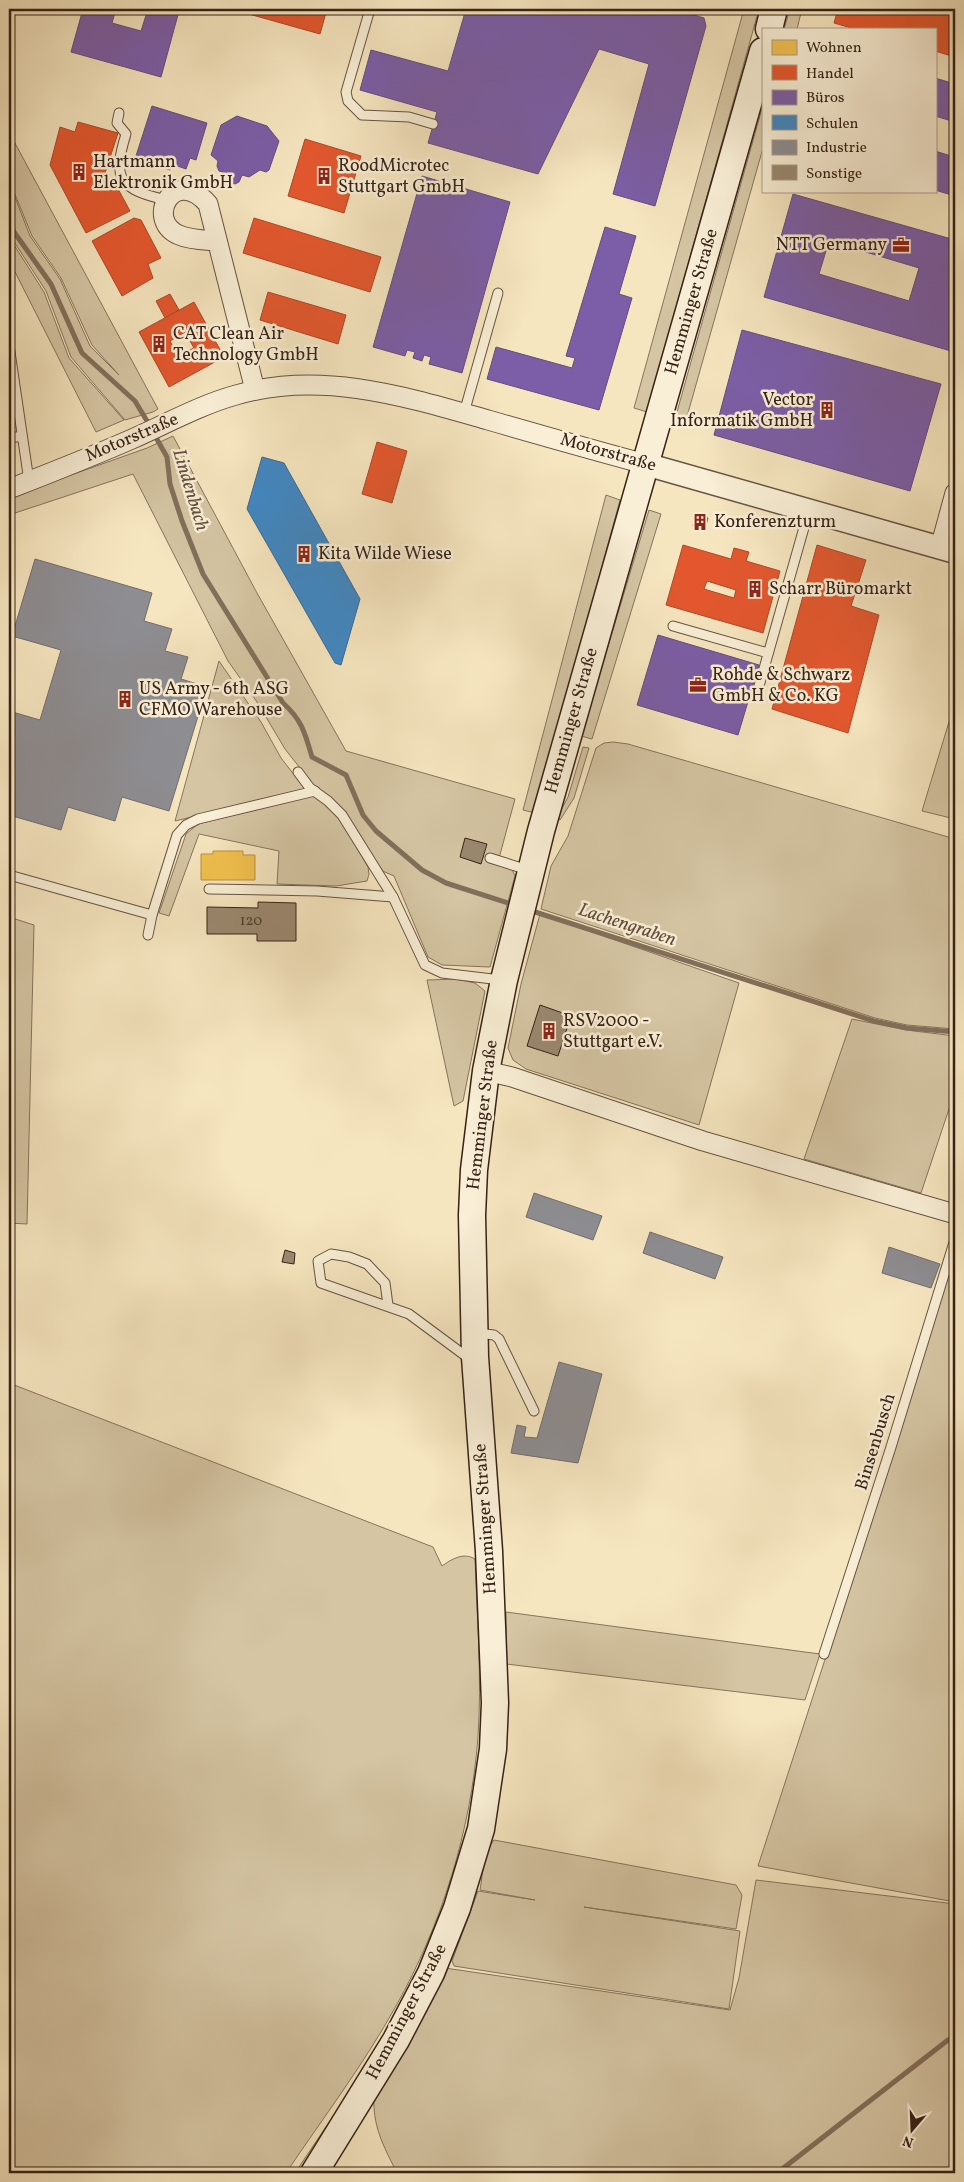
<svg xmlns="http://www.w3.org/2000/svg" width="964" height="2182" font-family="Vollkorn,serif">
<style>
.green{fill:#d5c5a3;stroke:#86745d}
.homes{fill:#f2c14e;stroke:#ba913e}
.shops{fill:#e4572e;stroke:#b04727;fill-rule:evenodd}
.offices{fill:#7b5ea7;stroke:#664c7c;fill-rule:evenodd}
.schools{fill:#3f88c5;stroke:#3c6991}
.industry{fill:#8d8d92;stroke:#736d6d}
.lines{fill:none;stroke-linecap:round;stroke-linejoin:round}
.stream{stroke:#826f5a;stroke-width:5}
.building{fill:#9a886f;stroke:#362217}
.service-casing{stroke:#665341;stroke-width:11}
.minor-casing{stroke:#665341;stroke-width:21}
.tertiary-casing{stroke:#665341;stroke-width:25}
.secondary-casing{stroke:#362217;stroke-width:29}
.service{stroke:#f9efd6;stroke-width:9}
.minor{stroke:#f9efd6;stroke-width:19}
.tertiary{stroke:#f9efd6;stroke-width:22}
.secondary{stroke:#f9efd6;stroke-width:26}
.labels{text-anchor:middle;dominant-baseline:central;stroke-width:5;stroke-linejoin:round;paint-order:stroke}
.number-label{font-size:15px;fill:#4f3c2d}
.poi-label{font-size:18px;fill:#362217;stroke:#f9efd6;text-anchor:start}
.street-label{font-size:18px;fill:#362217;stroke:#f9efd6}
.water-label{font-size:19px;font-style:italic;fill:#624f3e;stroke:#f9efd6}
</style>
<rect width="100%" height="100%" fill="#f6e6c0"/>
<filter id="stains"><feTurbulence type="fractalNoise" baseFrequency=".004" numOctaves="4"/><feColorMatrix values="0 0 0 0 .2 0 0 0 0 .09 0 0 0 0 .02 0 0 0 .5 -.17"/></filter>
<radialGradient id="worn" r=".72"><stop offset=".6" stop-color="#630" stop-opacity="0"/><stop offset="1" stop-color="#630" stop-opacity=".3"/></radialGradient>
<g class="green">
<polygon points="744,9 759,9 647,412 634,408"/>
<polygon points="790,9 802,9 797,29 784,29"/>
<polygon points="763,105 763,148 686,420 675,419"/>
<polygon points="9,132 158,409 153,412 125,420 71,357 46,291 9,234 9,187 13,192 30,236 60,279 90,346 119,375 92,345 61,278 32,236 14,192 9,185"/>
<polygon points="9,237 44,292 69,358 124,420 96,432 9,260"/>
<polygon points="173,436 257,593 346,751 515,799 498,862 511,867 515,876 490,967 442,965 428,957 394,876 378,869 346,812 315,787 285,749 257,702 228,661 133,474 9,515 9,497 147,448"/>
<polygon points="606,495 620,500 535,813 523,810"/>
<polygon points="649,510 661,514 592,739 581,736"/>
<polygon points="219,661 261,722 281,758 306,790 175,821"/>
<polygon points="955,702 955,819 922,811"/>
<polygon points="613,742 628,744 955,839 955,1029 907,1025 875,1018 541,909 551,866 568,836 596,748 604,743"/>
<polygon points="583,747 589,748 574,798 560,820 557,818 568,797"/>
<polygon points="315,795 339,817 368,867 369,874 367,881 336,886 277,884 279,851 199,834 169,916 159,913 186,834 198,824"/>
<polygon points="540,914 739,983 699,1125 526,1069 513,1060 508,1048 521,984"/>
<polygon points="9,917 34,925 27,1224 9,1223"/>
<polygon points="456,979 475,983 485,991 463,1101 454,1106 427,980"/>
<polygon points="852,1019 906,1030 955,1036 955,1091 921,1193 804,1159"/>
<polygon points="955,1239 955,1902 758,1866 842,1607"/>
<path d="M9 1383 433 1547 442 1566C452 1559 463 1552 475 1559 477 1618 482 1678 478 1737 471 1830 442 1924 396 2006 364 2064 323 2118 286 2173H9Z"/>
<polygon points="506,1612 820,1654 805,1700 506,1664"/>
<path d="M494 1840 736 1885 742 1895 736 1929 584 1907 740 1931 729 2009 454 1966 452 1961 478 1891 535 1900 480 1890C483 1873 483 1853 494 1840Z"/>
<path d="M756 1880 955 1904V2173H397C383 2145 372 2126 374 2093L445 1968 730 2010 739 1978Z"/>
<polygon points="360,2076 303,2173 295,2173"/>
</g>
<polygon class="homes" points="213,851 243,851 243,855 255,855 255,880 201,880 201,854 213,854"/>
<g class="shops">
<polygon points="231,9 327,9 320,34"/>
<polygon points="838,9 946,9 955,11 955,57 935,51 935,29 855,29 834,23"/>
<polygon points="78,122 118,133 103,179 110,190 117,187 130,211 86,233 50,165 60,127 75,132"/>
<polygon points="305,139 361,156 344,213 288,196"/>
<polygon points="134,218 141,220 161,258 148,264 153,278 122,296 92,241"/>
<polygon points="254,218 381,257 370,292 243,253"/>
<polygon points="268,292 346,315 338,344 260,320"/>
<polygon points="170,294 179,310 165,318 156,301"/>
<path d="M194 302 224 357 169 387 139 332ZM185 332 194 348 178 356 170 341Z"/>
<polygon points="377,442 407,451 392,503 362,494"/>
<polygon points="696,514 708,518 705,529 693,526"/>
<path d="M683 545 731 559 734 548 749 552 746 561 780 571 763 633 666 605ZM707 581 736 590 734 598 704 589Z"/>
<polygon points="817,545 866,560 851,606 879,615 848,733 772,709"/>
</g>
<g class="offices">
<polygon points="83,9 116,9 112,23 141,31 148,9 174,9 179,11 161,77 71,52"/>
<polygon points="466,9 674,9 704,18 706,26 655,206 613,194 649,64 599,49 538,174 428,143 437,112 360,90 371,50 448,71"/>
<polygon points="935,78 955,84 955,122 935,116"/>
<polygon points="152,106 207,123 196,160 190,158 186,169 172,164 170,170 135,159"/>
<polygon points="237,116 267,126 279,141 269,170 266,172 260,170 249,177 242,175 239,182 235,184 229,182 227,178 228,174 219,171 217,166 218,161 211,155 221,125"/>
<polygon points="955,141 955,196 935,190 935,151 951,156"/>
<polygon points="422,176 510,202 462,373 429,364 431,357 424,355 422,361 413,358 415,352 407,350 405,356 373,347"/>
<path d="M793 194 955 240V337L951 351 764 297ZM829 241 919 268 909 301 819 274Z"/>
<polygon points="605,227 636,236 619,294 632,298 599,410 487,379 496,347 572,368 575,358 566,356"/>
<polygon points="742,330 941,384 910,491 714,435"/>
<polygon points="658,635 759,665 738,735 637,705"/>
</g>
<polygon class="schools" points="262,457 284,463 360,599 341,665 335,663 247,509"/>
<g class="industry">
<polygon points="35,559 152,593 144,621 172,629 165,651 188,657 181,679 207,687 169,811 122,797 115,821 68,807 61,830 9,815 9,711 40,720 61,650 12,636"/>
<polygon points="534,1193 602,1216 593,1240 526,1217"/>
<polygon points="650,1232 723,1257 715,1279 643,1253"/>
<polygon points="889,1247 940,1264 931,1288 882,1273"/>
<polygon points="559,1362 602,1374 578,1463 511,1453 517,1425 526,1427 524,1437 537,1438"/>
</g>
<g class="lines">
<g class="stream">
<polyline points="9,218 14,232 51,284 82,353 135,401 150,426"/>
<path d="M154 434 167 457 170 484 182 521 203 574 283 703C302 720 305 733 312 757L346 775 363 815 376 831 422 870 446 883 514 905"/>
<polyline points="529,910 874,1021 907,1028 955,1032"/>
<polyline points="777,2173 948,2040 955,2037"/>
</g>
</g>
<g class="building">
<polygon points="465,838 487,844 481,864 460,857"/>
<polygon points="258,902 296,903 296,941 257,941 257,934 207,934 207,907 258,908"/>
<polygon points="540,1005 571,1016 558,1056 527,1046"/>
<polygon points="285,1250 295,1253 294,1264 282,1262"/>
</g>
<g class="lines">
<g class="service-casing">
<g id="service">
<polyline points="370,9 346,92 348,101 362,115 409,117 433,124"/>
<path d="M119 113 117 123 126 134C112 179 119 189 166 200"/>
<polyline points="9,345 29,481"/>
<polyline points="464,413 498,293"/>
<polyline points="9,437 22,437"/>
<polyline points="673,626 768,653"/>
<polyline points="759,686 809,510"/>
<polyline points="298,772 310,788 328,801 342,815 393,897 425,965 442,973 501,980"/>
<polyline points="490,858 528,870"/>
<polyline points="9,875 152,915 177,835 186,825 198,819 315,791"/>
<polyline points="209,889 317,891 393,897"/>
<polyline points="148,935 152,915"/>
<polyline points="388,1305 385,1283 367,1264 349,1257 331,1254 318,1261 321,1283 409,1314 467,1357 472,1357"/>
<polyline points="477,1333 494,1335 499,1339 534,1411"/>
<polyline points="824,1654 891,1447 955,1239"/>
</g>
</g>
<g class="minor-casing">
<g id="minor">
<path d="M217 241C205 240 190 240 179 235 144 220 174 165 208 204L255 390"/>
<path d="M9 489C50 473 91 457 132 439 166 424 200 405 236 395 321 370 407 397 488 420 540 435 593 450 645 464"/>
<polyline points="940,548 955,493"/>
<polyline points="486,1071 512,1077 703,1141 955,1214"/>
</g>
</g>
<g class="tertiary-casing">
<polyline id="tertiary" points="645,464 955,552"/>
</g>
<g class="secondary-casing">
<g id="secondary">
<polyline points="769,29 774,9"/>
<polyline points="314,2173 396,2040 431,1973 457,1908 481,1829 493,1749 495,1703 489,1551 475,1357 472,1215 474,1170 486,1071 504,980 541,831 763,51"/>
</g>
</g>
<use href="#service" class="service"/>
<use href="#minor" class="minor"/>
<use href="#tertiary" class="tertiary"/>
<use href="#secondary" class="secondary"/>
</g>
<defs>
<g id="building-bare" transform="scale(1.35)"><path d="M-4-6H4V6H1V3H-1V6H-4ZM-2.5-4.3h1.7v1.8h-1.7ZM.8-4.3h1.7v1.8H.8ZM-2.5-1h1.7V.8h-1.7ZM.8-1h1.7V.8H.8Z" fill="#8f2418" stroke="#f9efd6" stroke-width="2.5" paint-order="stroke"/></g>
<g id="office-bare" transform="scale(1.35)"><path d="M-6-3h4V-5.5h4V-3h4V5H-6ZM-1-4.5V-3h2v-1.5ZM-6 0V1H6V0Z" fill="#8f2418" stroke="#f9efd6" stroke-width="2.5" paint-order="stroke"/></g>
</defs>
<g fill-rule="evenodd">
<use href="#building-bare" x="79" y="172"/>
<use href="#building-bare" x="324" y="176"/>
<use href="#office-bare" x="901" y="245"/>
<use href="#building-bare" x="159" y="344"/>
<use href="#building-bare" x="827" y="410"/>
<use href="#building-bare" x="700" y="522"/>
<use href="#building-bare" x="304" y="554"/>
<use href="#building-bare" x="755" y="589"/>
<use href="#office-bare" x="698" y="685"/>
<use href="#building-bare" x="125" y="699"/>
<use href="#building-bare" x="549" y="1031"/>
</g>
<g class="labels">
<g class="number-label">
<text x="251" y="921">120</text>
</g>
<g class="poi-label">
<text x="93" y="162">Hartmann<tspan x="93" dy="21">Elektronik GmbH</tspan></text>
<text x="338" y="166">RoodMicrotec<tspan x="338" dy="21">Stuttgart GmbH</tspan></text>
<text x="887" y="245" text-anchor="end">NTT Germany</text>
<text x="173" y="334">CAT Clean Air<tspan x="173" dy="21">Technology GmbH</tspan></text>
<text x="813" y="400" text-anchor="end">Vector<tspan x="813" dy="21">Informatik GmbH</tspan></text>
<text x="714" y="522">Konferenzturm</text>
<text x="318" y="554">Kita Wilde Wiese</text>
<text x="769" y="589">Scharr Büromarkt</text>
<text x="712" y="675">Rohde &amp; Schwarz<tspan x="712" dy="21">GmbH &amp; Co. KG</tspan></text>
<text x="139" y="689">US Army - 6th ASG<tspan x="139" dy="21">CFMO Warehouse</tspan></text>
<text x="563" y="1021">RSV2000 -<tspan x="563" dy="21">Stuttgart e.V.</tspan></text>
</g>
<g class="street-label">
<text transform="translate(692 302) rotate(-74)">Hemminger Straße</text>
<text transform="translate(132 438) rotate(-23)">Motorstraße</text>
<text transform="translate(608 453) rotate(16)">Motorstraße</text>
<text transform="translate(572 721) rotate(-74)">Hemminger Straße</text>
<text transform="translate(483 1115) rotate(-83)">Hemminger Straße</text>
<text transform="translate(876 1442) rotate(-73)">Binsenbusch</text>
<text transform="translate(486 1519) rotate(-94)">Hemminger Straße</text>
<text transform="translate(407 2012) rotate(-62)">Hemminger Straße</text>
</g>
<g class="water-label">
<text transform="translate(190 490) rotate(73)">Lindenbach</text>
<text transform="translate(627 925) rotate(18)">Lachengraben</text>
</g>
</g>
<rect width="964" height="2182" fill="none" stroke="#f6e6c0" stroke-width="30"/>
<rect x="10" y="10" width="944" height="2162" fill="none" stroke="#362217" stroke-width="2.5"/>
<rect x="15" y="15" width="934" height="2152" fill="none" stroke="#362217"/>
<rect x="762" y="28" width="175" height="165" fill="#f9efd6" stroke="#ab9d8a"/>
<rect x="772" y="40" width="25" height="15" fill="#f2c14e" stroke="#ab9d8a"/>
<text x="806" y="52" font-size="15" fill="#362217">Wohnen</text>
<rect x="772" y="65" width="25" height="15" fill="#e4572e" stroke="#ab9d8a"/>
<text x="806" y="78" font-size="15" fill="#362217">Handel</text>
<rect x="772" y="90" width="25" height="15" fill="#7b5ea7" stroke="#ab9d8a"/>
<text x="806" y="102" font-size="15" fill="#362217">Büros</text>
<rect x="772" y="115" width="25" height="15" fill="#3f88c5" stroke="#ab9d8a"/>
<text x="806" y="128" font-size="15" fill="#362217">Schulen</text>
<rect x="772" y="140" width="25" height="15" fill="#8d8d92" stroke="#ab9d8a"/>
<text x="806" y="152" font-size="15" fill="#362217">Industrie</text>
<rect x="772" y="165" width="25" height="15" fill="#9a886f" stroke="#ab9d8a"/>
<text x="806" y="178" font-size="15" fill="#362217">Sonstige</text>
<g transform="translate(912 2130) rotate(199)" stroke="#f9efd6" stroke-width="4" paint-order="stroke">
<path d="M0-4L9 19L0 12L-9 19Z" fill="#362217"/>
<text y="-8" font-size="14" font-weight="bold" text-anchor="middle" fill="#362217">N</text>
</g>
<rect width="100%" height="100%" filter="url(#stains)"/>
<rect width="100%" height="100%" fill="url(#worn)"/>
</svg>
